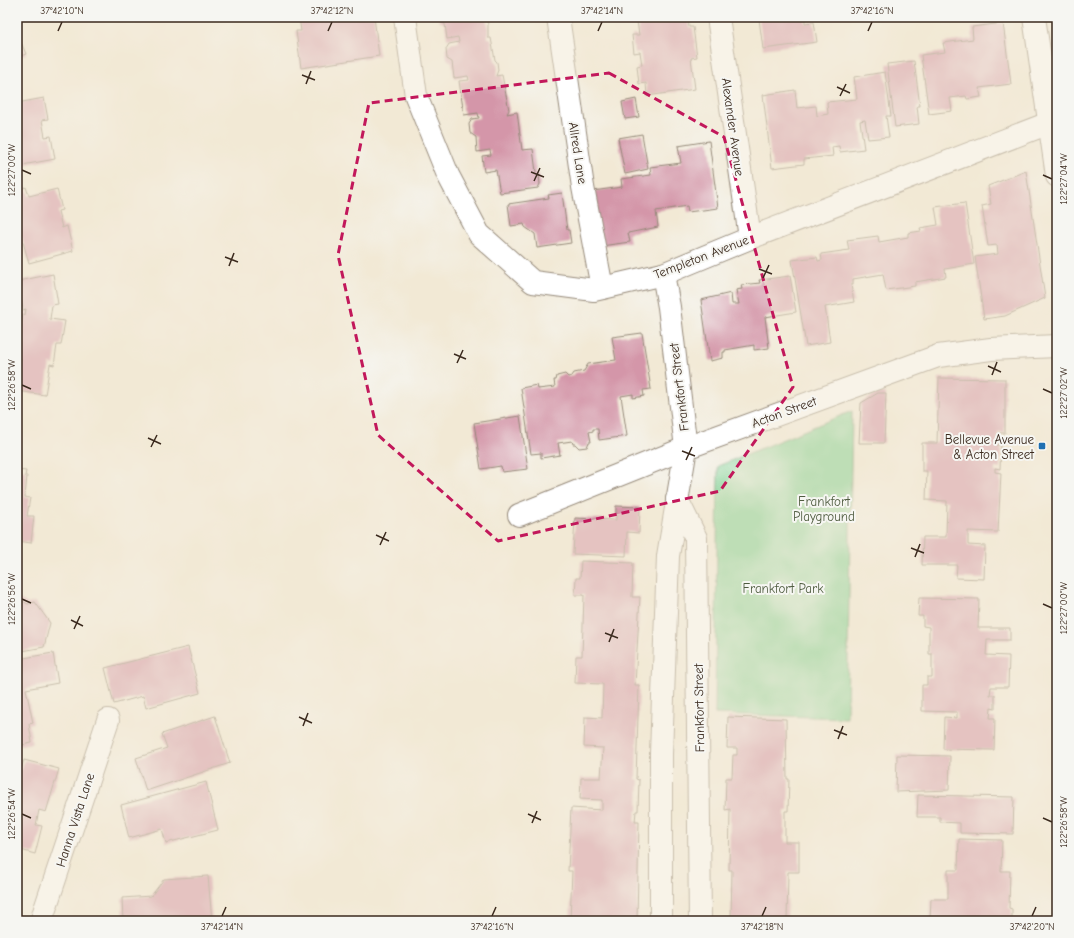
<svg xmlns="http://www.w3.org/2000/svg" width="1074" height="938" font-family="'Comic Neue',sans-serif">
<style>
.green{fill:#7fd090;stroke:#5d7d57}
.building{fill:#d496a9}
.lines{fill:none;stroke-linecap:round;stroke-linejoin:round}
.minor-casing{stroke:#968a7a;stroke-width:24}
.minor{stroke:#fff;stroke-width:22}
.marked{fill:none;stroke:#c2185b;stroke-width:3;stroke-dasharray:8 5;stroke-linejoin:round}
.ticks{fill:none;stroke:#3b2a1e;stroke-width:1.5}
.poi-dot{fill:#1f6fb2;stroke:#f6f6f2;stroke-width:1.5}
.labels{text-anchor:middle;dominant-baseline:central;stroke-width:4;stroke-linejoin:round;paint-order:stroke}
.street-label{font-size:13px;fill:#3b2a1e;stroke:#f6f6f2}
.poi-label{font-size:13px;fill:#3b2a1e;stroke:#f6f6f2;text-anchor:end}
.park-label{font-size:13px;fill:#4f5c40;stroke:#f6f6f2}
.neatline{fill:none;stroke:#3b2a1e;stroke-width:1.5}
.ticks-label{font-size:10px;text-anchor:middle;fill:#3b2a1e}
</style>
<rect width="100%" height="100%" fill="#f6f6f2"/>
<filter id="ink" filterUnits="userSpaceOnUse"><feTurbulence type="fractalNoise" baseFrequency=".025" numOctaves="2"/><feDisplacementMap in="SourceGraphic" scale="8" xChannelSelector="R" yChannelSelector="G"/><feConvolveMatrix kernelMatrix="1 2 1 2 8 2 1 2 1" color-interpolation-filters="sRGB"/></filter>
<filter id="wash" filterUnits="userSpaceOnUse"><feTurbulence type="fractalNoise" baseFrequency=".012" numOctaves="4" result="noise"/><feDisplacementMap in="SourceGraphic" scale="16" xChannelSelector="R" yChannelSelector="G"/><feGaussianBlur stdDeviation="0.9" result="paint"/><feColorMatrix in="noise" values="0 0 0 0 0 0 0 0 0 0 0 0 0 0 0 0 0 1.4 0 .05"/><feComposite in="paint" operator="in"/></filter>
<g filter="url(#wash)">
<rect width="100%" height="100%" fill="#f2e9d5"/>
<polygon class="green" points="852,411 847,718 715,714 718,466"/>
<g id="blocks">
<g class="building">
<polygon points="299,17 374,17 379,56 301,68 296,31 301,31"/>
<polygon points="439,17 485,17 488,24 488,38 491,38 495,60 497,62 498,70 496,76 502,75 509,110 507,114 517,112 522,150 533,149 536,172 539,175 540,184 538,188 500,193 496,170 484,172 482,156 491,155 490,150 477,152 476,137 470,133 469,124 472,119 479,118 478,113 464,115 459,81 469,80 468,76 454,78 452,62 447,59 446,49 449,44 459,42 458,37 447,39 445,24 439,21"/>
<polygon points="630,17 688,17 689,27 693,27 697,57 691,58 695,89 647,96 646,83 639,84 637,66 642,65 640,52 634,53 632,35 639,35 637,21 630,22"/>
<polygon points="774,17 805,17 805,23 814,22 817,42 763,49 759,19"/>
<polygon points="1003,23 1011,84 979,88 981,97 967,99 966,96 950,98 952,111 929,114 921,55 945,52 943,43 973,39 972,27"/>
<polygon points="17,33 26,54 17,58"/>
<polygon points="914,61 920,106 917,106 919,124 895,127 887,64"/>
<polygon points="885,72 891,116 886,116 889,137 868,139 865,120 860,121 864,149 840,152 839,146 832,147 833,156 804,159 804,164 772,168 763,95 795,90 797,108 816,106 817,116 828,114 827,102 857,99 854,77"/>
<polygon points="44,98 48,119 42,120 45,137 51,136 55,159 17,166 17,103"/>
<polygon points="636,99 639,117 625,119 622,102"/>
<polygon points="642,134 648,169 625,174 618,138"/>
<polygon points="709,141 718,208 688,212 687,206 656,211 658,227 628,233 630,242 601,246 593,191 622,187 621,179 651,175 650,167 681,163 678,146"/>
<polygon points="1026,171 1045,298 1005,316 984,319 975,257 998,254 997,245 988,246 982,206 991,204 988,186"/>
<polygon points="26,187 29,196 57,189 62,210 58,211 62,228 67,226 73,251 29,263 17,221 17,190"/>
<polygon points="562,193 567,230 569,230 571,243 537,248 535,234 525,227 524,224 511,226 508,204 549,198 548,195"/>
<polygon points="965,203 974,264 945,269 946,277 915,282 915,286 886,290 883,274 853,279 853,285 851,285 854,302 825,307 830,342 806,346 792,260 817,257 818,261 822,260 821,254 849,250 847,240 878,236 879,242 908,237 908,233 921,231 920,228 938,225 935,207"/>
<polygon points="53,274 58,304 52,305 50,319 65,321 61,345 57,345 54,365 50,364 45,395 17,391 17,379 21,358 17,357 20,339 19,339 23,314 25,315 26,309 23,310 18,281"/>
<polygon points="790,276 796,312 765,317 769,348 754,350 754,345 725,350 725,352 723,352 723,358 710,361 701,300 731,293 732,304 739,304 736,290 742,289 741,285 760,283 759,280"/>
<polygon points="642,333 651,389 643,390 644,396 633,398 633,394 621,396 627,436 599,440 598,429 593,429 593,431 589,432 591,442 589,442 587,447 579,448 575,444 573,444 572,441 558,443 560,455 541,458 541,453 531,454 521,388 537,385 538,389 555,387 554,380 556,380 557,376 565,374 568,377 572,376 574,373 584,371 588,364 616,360 612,337"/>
<polygon points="939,378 1005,379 1005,433 998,433 997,445 1001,445 1000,469 995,468 995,472 1001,473 998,532 968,531 968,545 985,546 984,579 956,578 957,565 922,565 923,537 946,537 947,501 926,500 927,471 922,471 922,443 937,443"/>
<polygon points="878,393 886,393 884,443 859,443 861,403"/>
<polygon points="520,416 528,469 502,472 501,466 481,469 474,423"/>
<polygon points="17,470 26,471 25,476 27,476 25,497 30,498 27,516 34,516 31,543 17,541"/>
<polygon points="616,506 640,507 639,533 627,532 626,556 573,554 575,518 616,520"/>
<polygon points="581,561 633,563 632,597 640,597 635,685 639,685 636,779 639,780 638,811 636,811 635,822 639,822 637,921 570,921 572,871 568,871 571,808 602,810 602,800 580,799 581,778 601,778 603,748 584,747 585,717 602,718 603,684 575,683 576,656 582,656 584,595 575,595 576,578 580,578"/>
<polygon points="17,598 28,604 35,602 50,623 44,647 17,652"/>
<polygon points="919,598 979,599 978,628 1010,628 1010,640 987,640 986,655 1009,656 1008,687 991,687 990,695 995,695 995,709 991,708 990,718 995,718 994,750 943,749 944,717 957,718 957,712 922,711 922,685 927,685 927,677 932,677 932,654 929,654 929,627 923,626 923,616 918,616"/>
<polygon points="188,647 200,693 146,708 143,696 114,704 105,668"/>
<polygon points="53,653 58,683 26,689 33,723 29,724 32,743 17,746 17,685 22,684 18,659"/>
<polygon points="215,716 230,763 146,791 136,758 167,748 162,734"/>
<polygon points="728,717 786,719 787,779 789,779 788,811 785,811 785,842 799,842 799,872 788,872 787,921 731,921 732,870 729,870 730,809 725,810 726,778 732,778 733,755 737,755 737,748 727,748"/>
<polygon points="897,755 950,756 949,790 896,792"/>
<polygon points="24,760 59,769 46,812 39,810 36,825 42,826 35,854 17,849 17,769 21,770"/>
<polygon points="206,782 218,830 166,843 162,829 129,838 121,805"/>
<polygon points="918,795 1014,797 1013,834 960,833 960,823 940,822 940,817 917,817"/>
<polygon points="959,839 1002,840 1001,871 1010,871 1009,908 1012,909 1012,921 930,921 931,899 948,899 948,870 958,870"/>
<polygon points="208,876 212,921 123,921 122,898 151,896 164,879"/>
</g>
</g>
</g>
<g filter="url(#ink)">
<use href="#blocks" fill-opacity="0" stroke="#968a7a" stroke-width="1"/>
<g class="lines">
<g class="minor-casing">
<g id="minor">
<polyline points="405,17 416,96 448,175 479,234 533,282 594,290 663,274 750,238 1057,120"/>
<polyline points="558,17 583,187 602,288"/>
<polyline points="718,17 750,238"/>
<polyline points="1034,17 1057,176"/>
<polyline points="677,499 696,538 700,921"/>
<polyline points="519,515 686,448 938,356 991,349 1057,346"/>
<polyline points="43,921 43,915 108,720"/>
<polyline points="661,921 661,754 668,556 686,448 669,307 663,274"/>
</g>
</g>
<use href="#minor" class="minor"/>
</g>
</g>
<path d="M0 0H1074V938H0ZM609 73 724 137 793 387 720 491 498 541 378 435 338 255 369 103Z" fill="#f2e9d5" fill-opacity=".55" fill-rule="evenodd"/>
<path class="marked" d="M609 73 724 137 793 387 720 491 498 541 378 435 338 255 369 103Z"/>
<path class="ticks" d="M58 31 62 22M328 31 332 22M598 31 602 22M868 31 872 22M302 75 315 80M306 84 311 71M837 87 850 93M840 96 846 84M22 170 31 174M531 172 544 177M1043 175 1052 179M534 181 540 168M225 257 238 262M229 266 234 253M759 269 772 274M763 278 769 265M454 354 466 359M457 363 463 350M988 366 1001 372M992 375 997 362M22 385 31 389M1043 389 1052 393M148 438 161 444M151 447 157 435M682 451 695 456M686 460 692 447M376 535 389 541M380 545 386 532M911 548 924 553M915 557 920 544M22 599 31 603M1043 604 1052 608M71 620 83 626M74 629 80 616M605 633 618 638M609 642 614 629M299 717 312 723M303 726 308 713M834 730 847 735M838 739 843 726M22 814 31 818M528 814 541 820M1043 818 1052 822M532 823 537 811M222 916 226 907M492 916 496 907M762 916 766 907M1032 916 1036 907"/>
<rect class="poi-dot" x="1038" y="442" width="8" height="8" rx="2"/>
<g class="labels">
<g class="street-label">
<text transform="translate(733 127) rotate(82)">Alexander Avenue</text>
<text transform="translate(578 153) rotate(81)">Allred Lane</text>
<text transform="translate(701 257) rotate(-21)">Templeton Avenue</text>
<text transform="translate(679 387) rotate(-97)">Frankfort Street</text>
<text transform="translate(784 412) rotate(-20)">Acton Street</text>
<text transform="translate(699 708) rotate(-91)">Frankfort Street</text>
<text transform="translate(75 820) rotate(-72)">Hanna Vista Lane</text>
</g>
<g class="poi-label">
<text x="1034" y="439">Bellevue Avenue<tspan x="1034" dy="15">&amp; Acton Street</tspan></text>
</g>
<g class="park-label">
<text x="824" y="501">Frankfort<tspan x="824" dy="15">Playground</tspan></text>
<text x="783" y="588">Frankfort Park</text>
</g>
</g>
<rect width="1074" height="938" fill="none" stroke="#f6f6f2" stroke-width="44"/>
<rect x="22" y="22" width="1030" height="894" class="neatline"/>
<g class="ticks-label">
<text x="62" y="14">37°42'10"N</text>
<text x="332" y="14">37°42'12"N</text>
<text x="602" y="14">37°42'14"N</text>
<text x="872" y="14">37°42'16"N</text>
<text transform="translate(11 170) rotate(-90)" y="4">122°27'00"W</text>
<text transform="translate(1063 179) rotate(-90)" y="4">122°27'04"W</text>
<text transform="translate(11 385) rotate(-90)" y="4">122°26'58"W</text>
<text transform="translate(1063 393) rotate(-90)" y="4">122°27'02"W</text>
<text transform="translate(11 599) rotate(-90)" y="4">122°26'56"W</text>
<text transform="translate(1063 608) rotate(-90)" y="4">122°27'00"W</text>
<text transform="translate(11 814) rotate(-90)" y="4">122°26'54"W</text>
<text transform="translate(1063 822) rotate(-90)" y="4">122°26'58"W</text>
<text x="222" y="930">37°42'14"N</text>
<text x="492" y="930">37°42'16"N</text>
<text x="762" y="930">37°42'18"N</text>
<text x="1032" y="930">37°42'20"N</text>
</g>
</svg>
